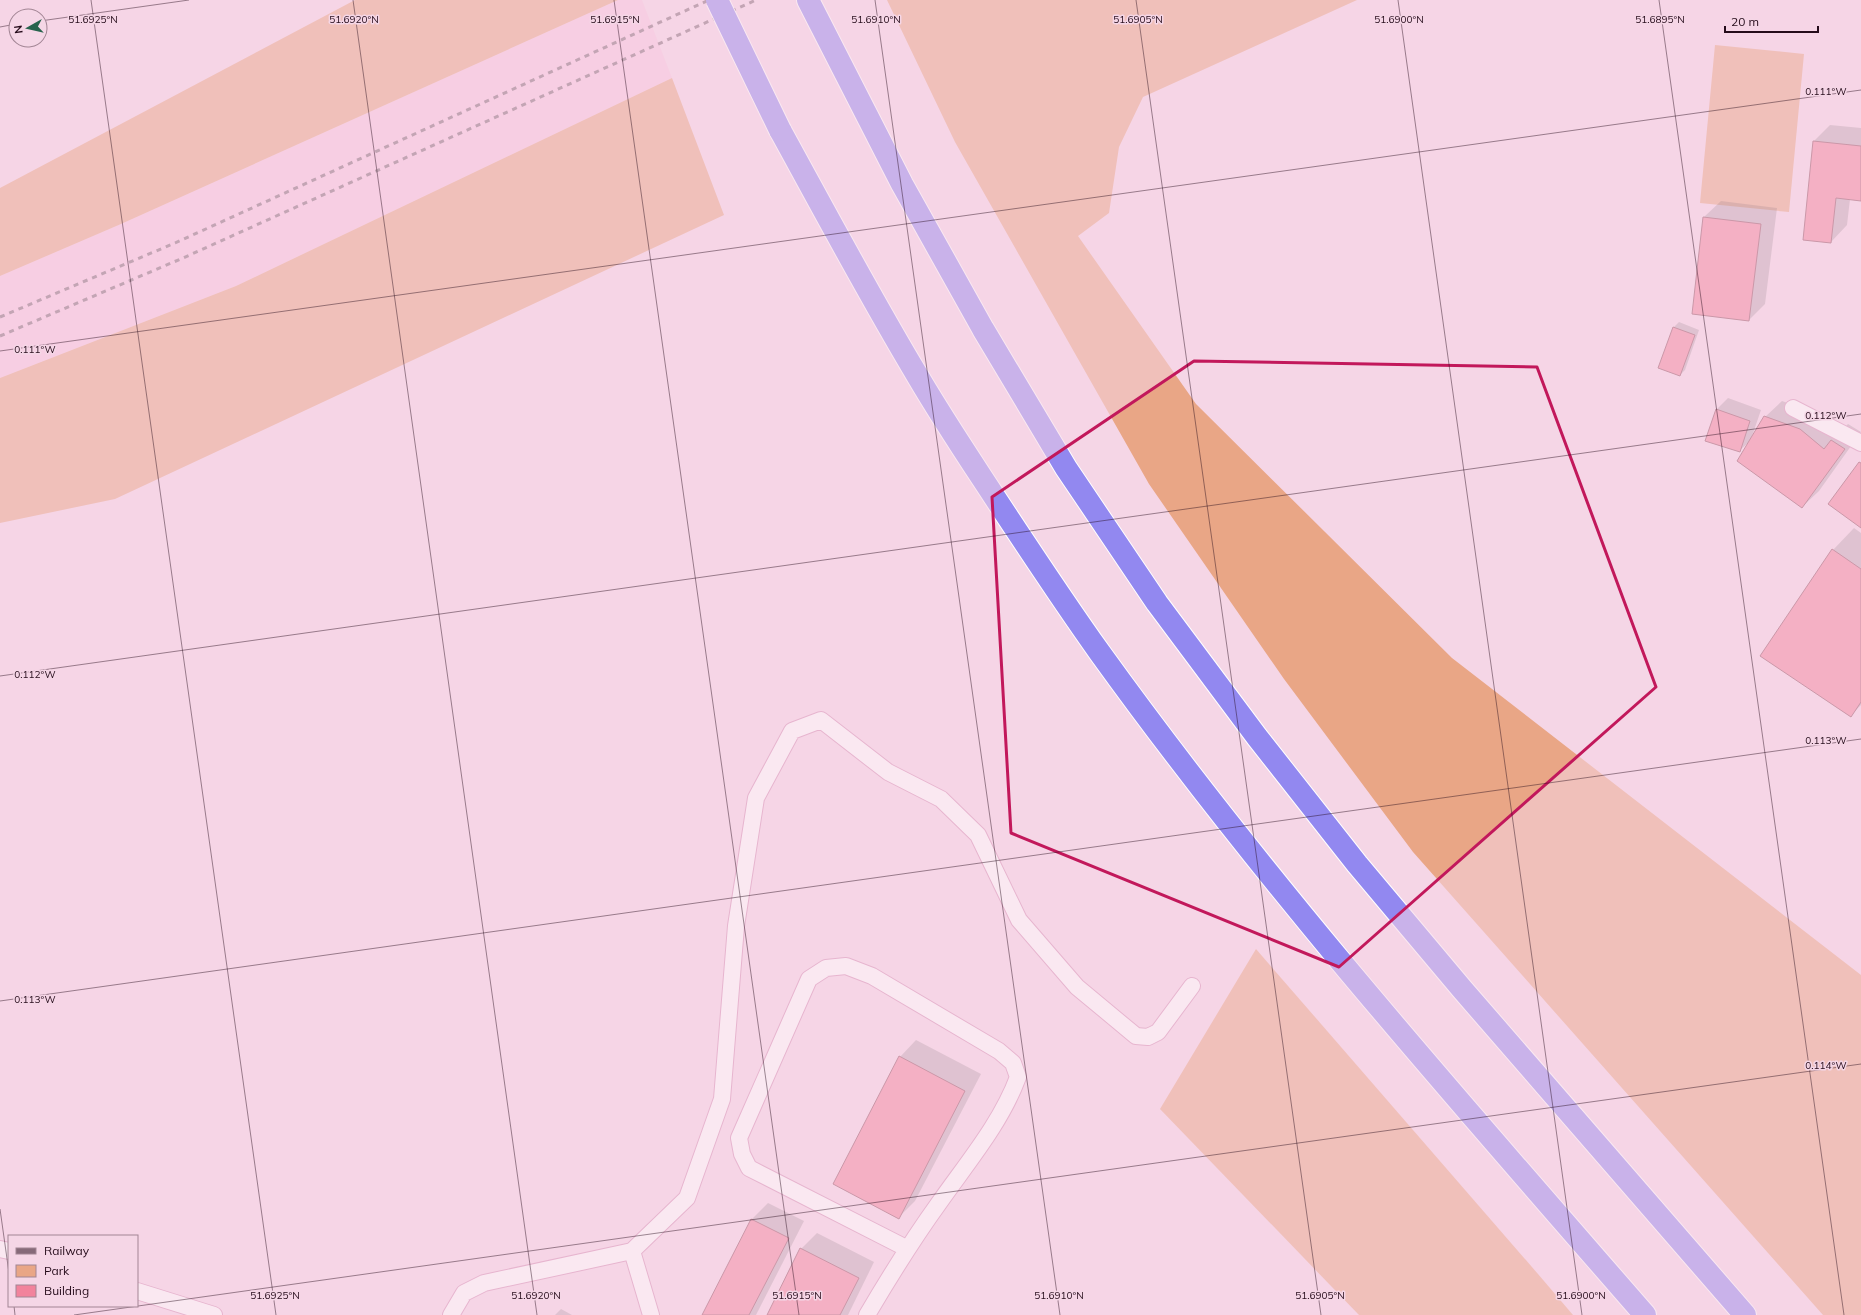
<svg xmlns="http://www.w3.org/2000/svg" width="1861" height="1315" font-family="Mulish,sans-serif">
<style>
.built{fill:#f9c6e0}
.green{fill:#e9a686}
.shadow{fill:#0003}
.building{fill:#f2839c;stroke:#964d5e}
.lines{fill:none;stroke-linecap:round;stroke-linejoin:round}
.lane-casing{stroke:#d58eb4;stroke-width:18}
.highway-casing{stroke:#fff;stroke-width:24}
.lane{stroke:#fff;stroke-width:16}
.highway{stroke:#9288f0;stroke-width:22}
.rail{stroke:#866a79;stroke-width:3;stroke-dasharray:5 5;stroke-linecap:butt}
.highway-bridge-casing{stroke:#fff;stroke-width:24;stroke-linecap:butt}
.highway-bridge{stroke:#9288f0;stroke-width:22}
.marked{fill:none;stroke:#c2185b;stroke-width:3;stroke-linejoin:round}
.ticks{fill:none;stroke:#250b1a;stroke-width:1;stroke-opacity:0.45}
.ticks-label{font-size:10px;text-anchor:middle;fill:#250b1a;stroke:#f5d6e6;stroke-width:3;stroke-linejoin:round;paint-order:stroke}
</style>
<rect width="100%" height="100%" fill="#f5d6e6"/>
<polygon class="built" points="618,0 642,0 672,78 236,286 0,378 0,276 121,224"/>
<g class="green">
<polygon points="355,0 618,0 121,224 0,276 0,188"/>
<polygon points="887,0 1357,0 1143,97 1119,147 1109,213 1078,236 1196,404 1452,658 1861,975 1861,1315 1823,1315 1413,852 1284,679 1149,484 955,142"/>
<polygon points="1715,45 1804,54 1789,212 1700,203"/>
<polygon points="672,78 724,215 115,499 0,523 0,378 236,286"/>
<polygon points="1256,949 1538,1274 1573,1315 1359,1315 1160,1109"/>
</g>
<g class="shadow">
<polygon points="1830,125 1861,128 1861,200 1850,199 1847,225 1831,242 1814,141"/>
<polygon points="1721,201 1777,208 1765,304 1749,320 1704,217"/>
<polygon points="1679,322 1699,330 1685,370 1680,375 1674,327"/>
<polygon points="1728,398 1761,410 1751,439 1765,417 1782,401 1816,413 1840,432 1848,424 1861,432 1819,491 1802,507 1750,441 1739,451 1717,409"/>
<polygon points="1854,528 1861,533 1861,705 1850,716 1833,550"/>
<polygon points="916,1040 981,1074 915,1201 899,1217 900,1057"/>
<polygon points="768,1203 804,1221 756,1315 703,1315 752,1219"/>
<polygon points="817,1233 874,1262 848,1315 768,1315 801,1249"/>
<polygon points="561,1309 572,1315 555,1315"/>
</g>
<g class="building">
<polygon points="1813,141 1861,146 1861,201 1836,198 1831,243 1803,240"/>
<polygon points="1703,217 1761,224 1749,321 1692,314"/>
<polygon points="1673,327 1695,335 1680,376 1658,368"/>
<polygon points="1716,409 1750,421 1740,452 1705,441"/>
<polygon points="1764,416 1800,429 1824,449 1831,440 1845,449 1802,508 1737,461"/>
<polygon points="1859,462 1861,463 1861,528 1828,504"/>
<polygon points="1832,549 1861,569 1861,702 1851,717 1760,656"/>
<polygon points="899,1056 965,1091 899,1219 833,1184"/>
<polygon points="751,1219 789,1238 749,1315 702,1315"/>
<polygon points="800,1248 859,1278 840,1315 767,1315"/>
</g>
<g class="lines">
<g class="lane-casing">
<g id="lane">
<polyline points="1793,408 1861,443"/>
<polyline points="0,1249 9,1251"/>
<polyline points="632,1251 651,1315"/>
<polyline points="137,1291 214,1315"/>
<polyline points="451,1315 464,1293 484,1283 632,1251 687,1198 722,1099 736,926 756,798 792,731 821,720 888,772 941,799 978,835 1019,920 1077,987 1136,1036 1148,1037 1158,1032 1192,986"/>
<path d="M867 1315C890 1276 913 1239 939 1203 967 1163 1001 1123 1018 1077L1013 1063 999 1051 872 976 846 966 826 968 809 979 739 1138 742 1154 749 1168 906 1248"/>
</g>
</g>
<g class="highway-casing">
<g id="highway">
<polyline points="808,0 902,184 983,329 1066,468 1157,603 1257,737 1357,864 1462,989 1745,1315"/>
<path d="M780 130C825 212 869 295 917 375 938 411 961 446 984 481 1022 539 1060 597 1100 653 1267 885 1458 1100 1645 1315"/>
</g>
</g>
<use href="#lane" class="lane"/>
<use href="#highway" class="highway"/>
<g class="rail">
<polyline points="0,317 175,243 709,0"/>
<polyline points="0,336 183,258 756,0"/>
</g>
<g class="highway-bridge-casing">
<polyline id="highway-bridge" points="717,0 780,130"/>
</g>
<use href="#highway-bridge" class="highway-bridge"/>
</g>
<path d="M0 0H1861V1315H0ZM1194 361 1537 367 1656 687 1339 967 1011 833 992 497Z" fill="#f5d6e6" fill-opacity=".55" fill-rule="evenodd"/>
<path class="marked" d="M1194 361 1537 367 1656 687 1339 967 1011 833 992 497Z"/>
<path class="ticks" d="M91 0 276 1315M353 0 537 1315M614 0 799 1315M875 0 1060 1315M1136 0 1321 1315M1398 0 1582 1315M1659 0 1844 1315M40 21 189 0M0 27 16 24M0 351 1861 90M0 676 1861 414M0 1001 1861 739M0 1209 9 1273M14 1306 15 1315M74 1315 1861 1064"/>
<g class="ticks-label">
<text x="93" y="23">51.6925°N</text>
<text x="354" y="23">51.6920°N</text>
<text x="615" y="23">51.6915°N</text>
<text x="876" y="23">51.6910°N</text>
<text x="1138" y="23">51.6905°N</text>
<text x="1399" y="23">51.6900°N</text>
<text x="1660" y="23">51.6895°N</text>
<text x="1826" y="95">0.111°W</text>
<text x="35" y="353">0.111°W</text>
<text x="1826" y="419">0.112°W</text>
<text x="35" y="678">0.112°W</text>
<text x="1826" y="744">0.113°W</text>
<text x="35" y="1003">0.113°W</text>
<text x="1826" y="1069">0.114°W</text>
<text x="275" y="1299">51.6925°N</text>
<text x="536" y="1299">51.6920°N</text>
<text x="797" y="1299">51.6915°N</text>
<text x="1059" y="1299">51.6910°N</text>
<text x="1320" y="1299">51.6905°N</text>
<text x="1581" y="1299">51.6900°N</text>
</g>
<rect x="8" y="1235" width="130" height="72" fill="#f5d6e6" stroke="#a28594"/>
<rect x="16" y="1248" width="20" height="6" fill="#866a79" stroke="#a28594"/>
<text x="44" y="1255" font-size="12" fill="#250b1a">Railway</text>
<rect x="16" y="1265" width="20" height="12" fill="#e9a686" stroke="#a28594"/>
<text x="44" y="1275" font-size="12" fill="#250b1a">Park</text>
<rect x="16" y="1285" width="20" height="12" fill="#f2839c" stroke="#a28594"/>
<text x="44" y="1295" font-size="12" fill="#250b1a">Building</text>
<g transform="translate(28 28) rotate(262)"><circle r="19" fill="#f5d6e6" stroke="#a28594"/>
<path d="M0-3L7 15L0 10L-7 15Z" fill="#27634d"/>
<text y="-6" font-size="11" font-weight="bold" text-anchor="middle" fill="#250b1a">N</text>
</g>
<path d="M1725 26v6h93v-6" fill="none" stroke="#250b1a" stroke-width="2"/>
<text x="1731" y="26" font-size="12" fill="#250b1a" stroke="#f5d6e6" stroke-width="3" paint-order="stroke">20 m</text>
</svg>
